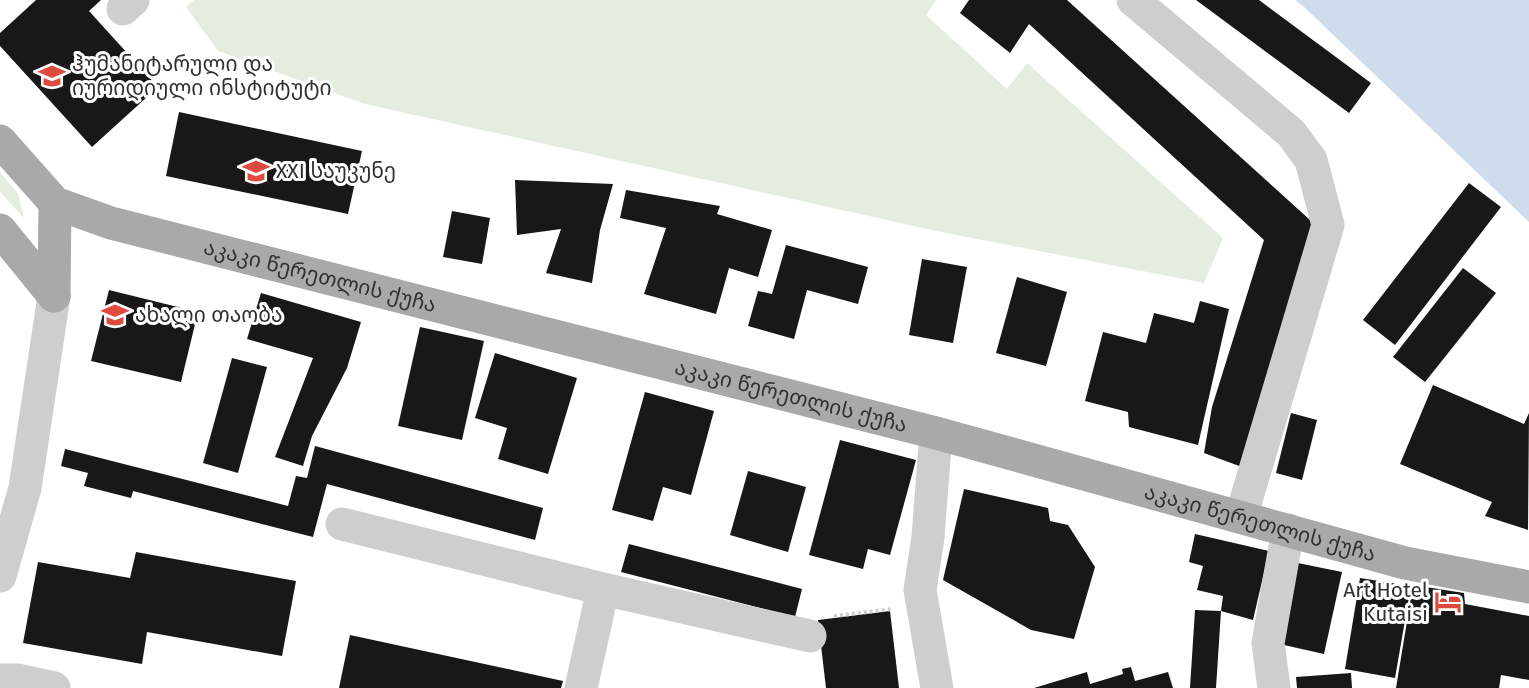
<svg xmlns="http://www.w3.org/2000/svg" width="1529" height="688" viewBox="0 0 1529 688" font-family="'Fira Sans','Noto Sans Georgian',sans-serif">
<rect width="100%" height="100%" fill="#fff"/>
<g fill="#e5ede0">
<polygon points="194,0 936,0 926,15 1007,89 1027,63 1223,238 1204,283 936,231 365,104 218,51 186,7"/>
<polygon points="0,172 18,194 24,218 0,192"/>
</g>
<polygon fill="#cedcec" points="1295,0 1529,0 1529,222 1303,6"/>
<g fill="#181818">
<polygon points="36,0 101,0 89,11 158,87 92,147 0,46 0,33"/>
<polygon points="969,0 1067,0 1320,229 1250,470 1204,453 1212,407 1264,240 1029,24 1010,53 960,13"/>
<polygon points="1196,0 1259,0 1371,83 1349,113"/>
<polygon points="179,112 362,151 348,214 166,176"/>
<polygon points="515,180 613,184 600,230 592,283 546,273 561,229 517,235"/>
<polygon points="1469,183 1501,207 1395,345 1363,320"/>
<polygon points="626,190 720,206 717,214 772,230 758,277 729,268 716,314 644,294 666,228 620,218"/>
<polygon points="452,211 490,218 482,264 443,257"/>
<polygon points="786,245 868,267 858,304 807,290 794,339 748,326 758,291 772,294"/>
<polygon points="922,259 967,267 953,343 909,335"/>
<polygon points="1463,268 1496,293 1425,382 1393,357"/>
<polygon points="1017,277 1067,292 1046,366 996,353"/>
<polygon points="109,290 198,312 181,382 91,361"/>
<polygon points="261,293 361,322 347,368 312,436 303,466 275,457 313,358 247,339"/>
<polygon points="1200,301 1229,309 1198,445 1129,427 1128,412 1085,401 1103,332 1146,343 1154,313 1194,323"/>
<polygon points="420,327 484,341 462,440 398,426"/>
<polygon points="495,353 577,378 548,474 498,459 507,428 475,418"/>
<polygon points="232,358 267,367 238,473 203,463"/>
<polygon points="1433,385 1524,424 1529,413 1528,530 1485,516 1492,502 1400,464"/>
<polygon points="645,392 714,411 691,495 663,487 653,521 612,510"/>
<polygon points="1291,413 1317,420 1302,480 1276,473"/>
<polygon points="840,440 916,460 890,555 868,549 863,569 809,555"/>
<polygon points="315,446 543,508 535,540 327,484 313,537 133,491 131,498 84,486 88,473 61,466 65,449 288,506 296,476 307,478"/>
<polygon points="748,471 806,487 788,552 730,535"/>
<polygon points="964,489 1048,508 1050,521 1068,525 1095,567 1074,639 1031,630 943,580"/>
<polygon points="1195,534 1269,551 1253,620 1221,611 1223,596 1197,590 1203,566 1189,562"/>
<polygon points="629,544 802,589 795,617 621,572"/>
<polygon points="136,552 296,581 282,656 147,632 142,664 23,643 38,562 130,578"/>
<polygon points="1293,562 1342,572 1324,654 1275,643"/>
<polygon points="1360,578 1411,586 1395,678 1345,669"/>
<polygon points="1413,585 1464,593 1465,604 1529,616 1529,680 1501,675 1499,688 1396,688"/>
<polygon points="1195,610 1221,611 1216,688 1190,688"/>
<polygon points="890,611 899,688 826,688 818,620"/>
<polygon points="350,635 563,681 561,688 339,688"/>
<polygon points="1131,667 1135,681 1168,672 1173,688 1034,688 1087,672 1090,684 1123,674 1122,669"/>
<polygon points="1351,673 1352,688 1297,688 1296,677"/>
</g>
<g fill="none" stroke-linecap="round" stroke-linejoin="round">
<polyline stroke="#cecece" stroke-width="4" stroke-dasharray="3 3" stroke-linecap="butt" points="834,616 892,609"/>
<g stroke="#cecece" stroke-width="33">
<polyline points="1133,0 1291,133 1311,160 1328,225 1241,517"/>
<polyline points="123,9 133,0"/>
<polyline points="936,433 928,537 920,590 937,688"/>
<polyline points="342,524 603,589 810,636"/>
<polyline points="0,576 25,488 54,296"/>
<polyline points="0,680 17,680 54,688"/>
<polyline points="581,688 603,589"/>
<polyline points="1274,688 1268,643 1288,530"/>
</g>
<g stroke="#a9a9a9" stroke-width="33">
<path id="s1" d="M0,141L55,203L111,223L936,433L1405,563L1529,587"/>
<polyline points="0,230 54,296"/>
<polyline points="54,296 55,203"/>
</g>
</g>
<defs>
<symbol id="university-bare" viewBox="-9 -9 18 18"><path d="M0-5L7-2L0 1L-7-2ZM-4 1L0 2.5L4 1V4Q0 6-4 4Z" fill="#de4b3e" stroke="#fff" stroke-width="2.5" paint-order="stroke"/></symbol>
<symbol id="school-bare" viewBox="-9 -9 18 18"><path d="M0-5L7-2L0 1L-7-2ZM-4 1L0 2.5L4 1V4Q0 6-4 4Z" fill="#de4b3e" stroke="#fff" stroke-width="2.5" paint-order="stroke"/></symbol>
<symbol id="hotel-bare" viewBox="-9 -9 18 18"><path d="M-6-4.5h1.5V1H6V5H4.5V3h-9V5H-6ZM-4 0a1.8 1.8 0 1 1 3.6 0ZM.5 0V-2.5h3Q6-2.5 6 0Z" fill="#de4b3e" stroke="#fff" stroke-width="2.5" paint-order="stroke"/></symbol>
</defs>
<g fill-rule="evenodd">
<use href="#university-bare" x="33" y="57" width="38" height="38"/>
<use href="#school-bare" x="237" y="152" width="38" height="38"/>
<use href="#university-bare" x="96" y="296" width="38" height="38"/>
<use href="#hotel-bare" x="1429" y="583" width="38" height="38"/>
</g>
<g text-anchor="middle" stroke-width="6" stroke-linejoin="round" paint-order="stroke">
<g font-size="21" fill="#313131" stroke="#fff" text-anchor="start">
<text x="72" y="71">ჰუმანიტარული და<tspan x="72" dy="24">იურიდიული ინსტიტუტი</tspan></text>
<text x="276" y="178">XXI საუკუნე</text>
<text x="135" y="322">ახალი თაობა</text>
<text x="1428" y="597" text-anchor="end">Art Hotel<tspan x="1428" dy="24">Kutaisi</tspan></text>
</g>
<g font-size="21" fill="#313131" stroke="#fff">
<text dy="7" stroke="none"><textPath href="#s1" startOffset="358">აკაკი წერეთლის ქუჩა</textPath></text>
<text dy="7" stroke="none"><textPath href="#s1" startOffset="844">აკაკი წერეთლის ქუჩა</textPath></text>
<text dy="7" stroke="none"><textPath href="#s1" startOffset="1330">აკაკი წერეთლის ქუჩა</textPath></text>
</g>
</g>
</svg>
